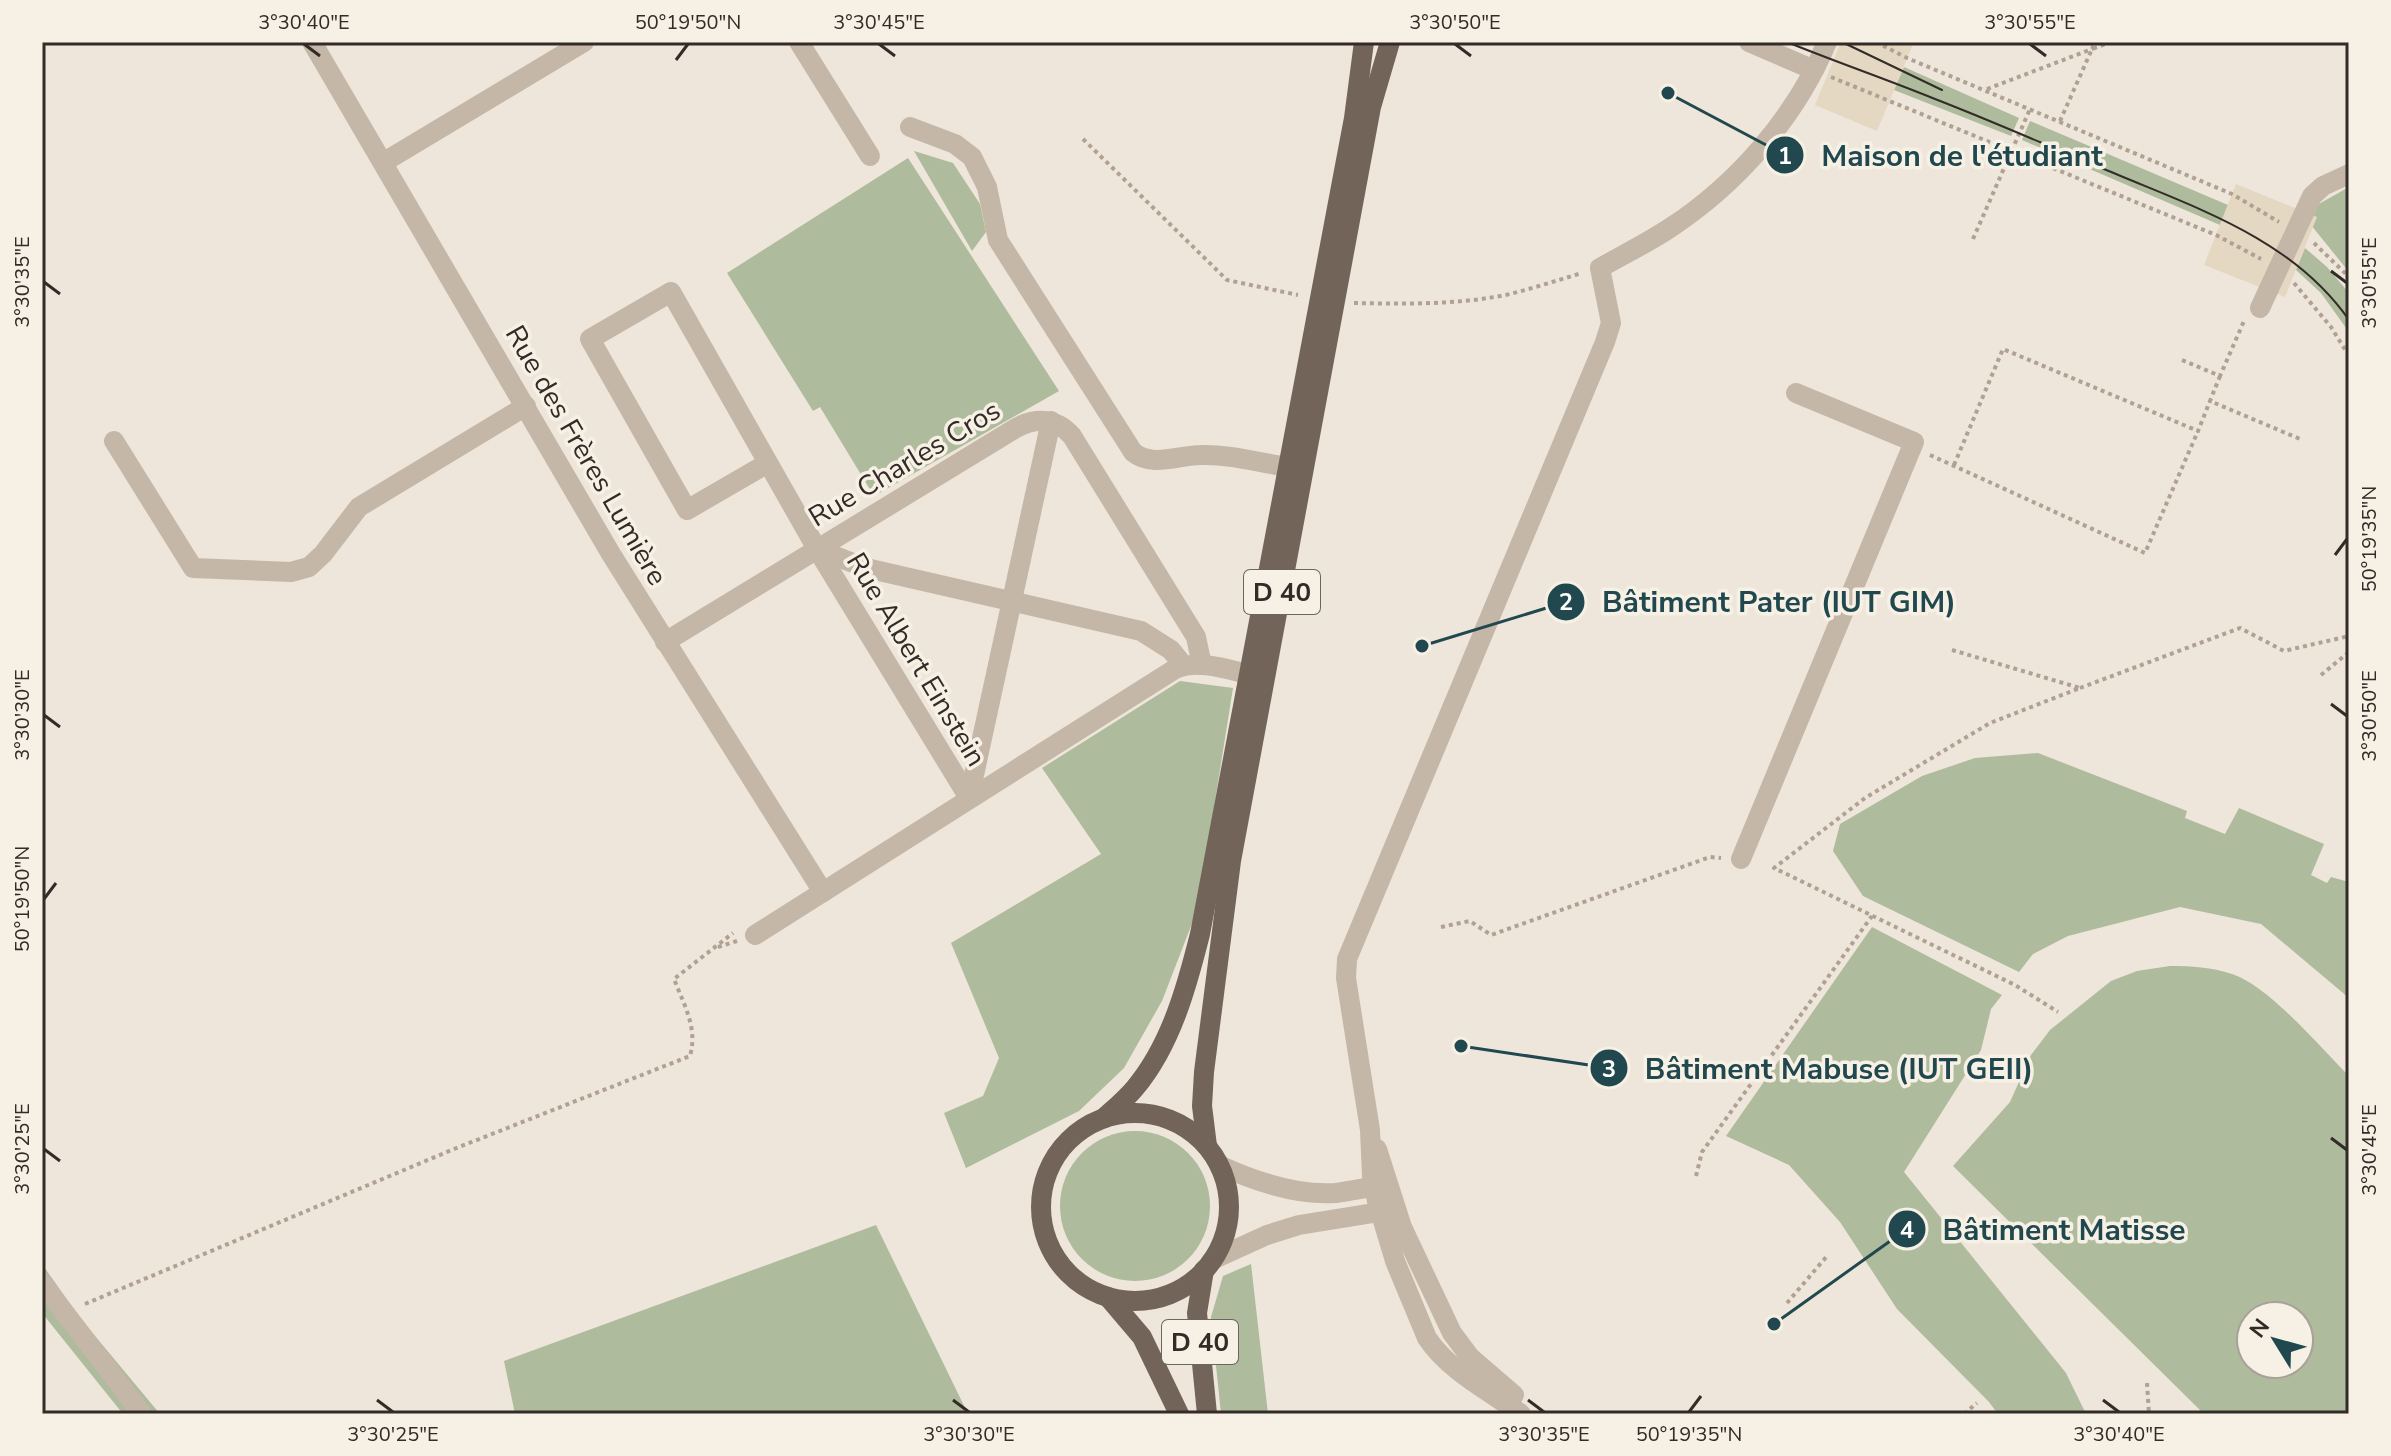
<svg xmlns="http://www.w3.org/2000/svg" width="2391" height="1456" viewBox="0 0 2391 1456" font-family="'Nunito Sans',sans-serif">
<rect width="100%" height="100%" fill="#eee6da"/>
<g fill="#aebb9c" fill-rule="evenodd">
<polygon points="1904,67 2019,118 2011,136 1894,90"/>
<polygon points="2030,121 2228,205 2220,225 2022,140"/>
<polygon points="914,151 953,163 980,204 986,232 972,251"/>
<polygon points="908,158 1059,391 874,496 820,407 813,411 727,273"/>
<polygon points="2349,187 2349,272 2311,225 2317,205"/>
<polygon points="2305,248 2327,267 2349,293 2349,332 2321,293 2296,270"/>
<polygon points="1180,681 1233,688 1198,908 1162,1001 1124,1068 1079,1111 966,1168 944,1113 983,1096 999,1058 951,943 1101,854 1042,768"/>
<polygon points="2038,753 2187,811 2185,818 2225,834 2239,808 2324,844 2311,875 2327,883 2331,877 2349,882 2349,998 2261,924 2180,907 2068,936 2033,954 2019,972 1863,896 1833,851 1840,824 1922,776 1975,758"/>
<polygon points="1872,927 2002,995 1991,1009 1981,1050 1904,1172 2066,1373 2086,1414 1998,1414 1989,1402 1897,1309 1840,1222 1789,1165 1726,1136"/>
<path d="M2170,966C2192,966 2211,967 2232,974C2269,986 2320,1047 2349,1076V1414H2204L1953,1166L2010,1102L2031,1055L2050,1030L2111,981L2137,971ZM2251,1316H2299V1364H2251Z"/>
<circle cx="1135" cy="1206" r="75"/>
<polygon points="876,1225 968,1414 515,1414 504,1361"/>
<polygon points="42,1264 80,1318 160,1414 123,1414 42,1313"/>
<polygon points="1251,1264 1268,1414 1221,1414 1211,1317 1223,1276"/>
</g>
<g fill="#e4d8c2">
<polygon points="1841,42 1914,42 1877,131 1815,105"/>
<polygon points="2236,184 2317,217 2285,297 2204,265"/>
</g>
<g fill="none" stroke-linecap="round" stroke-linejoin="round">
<g stroke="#b0a192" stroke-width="4" stroke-dasharray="4 4" stroke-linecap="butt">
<polyline points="1876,42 1907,58 2232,194 2279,222"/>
<polyline points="1831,77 2216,235 2261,259"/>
<polyline points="1987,89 2092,49 2095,42"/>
<polyline points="2060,121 2092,49 2111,42"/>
<polyline points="1083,139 1227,280 1298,295"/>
<polyline points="1973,239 2030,109"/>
<polyline points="2314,243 2349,277"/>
<polyline points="2294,283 2331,327 2349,356"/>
<path d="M1354,303C1405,304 1459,305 1510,294C1534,288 1558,280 1582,273"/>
<polyline points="2182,360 2220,376 2244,321"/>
<polyline points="2220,376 2210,401 2300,439"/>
<polyline points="1930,455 2145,553 2198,431"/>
<polyline points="1954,465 2003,349 2198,431 2210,401"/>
<polyline points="1952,650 2080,688 1990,723 1865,798 1774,868 2015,985 2058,1012"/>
<polyline points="2321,675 2349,652"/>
<polyline points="2080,688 2240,628 2284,651 2349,636"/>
<polyline points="1441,927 1470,921 1491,935 1710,857 1721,858"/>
<polyline points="718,947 737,941"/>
<polyline points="1696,1176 1702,1152 1872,916"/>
<polyline points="1787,1303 1827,1256"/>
<path d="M85,1304L454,1149L690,1056C698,1028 684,1005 674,979L733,933"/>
<polyline points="2147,1383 2149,1414"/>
<polyline points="1964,1414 1977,1403"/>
</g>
<g stroke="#c4b7a7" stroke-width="20">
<polyline points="312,42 611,554 823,892"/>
<polyline points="799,42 870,156"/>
<polyline points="1749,42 1814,70"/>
<path d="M910,127L955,144L972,157L987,187L998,240L1133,452C1152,468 1179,455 1201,455C1230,454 1260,463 1289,467"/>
<polyline points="384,162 584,42"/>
<polyline points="2260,308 2312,196 2323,186 2349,174"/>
<polyline points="114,441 193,568 291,572 309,567 323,554 359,507 526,406"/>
<polyline points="768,463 687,510 590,339 671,292 817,549 969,798"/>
<polyline points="817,549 866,568 1141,631 1171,650 1183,665"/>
<path d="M665,642L1016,428C1036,417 1057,418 1072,436L1196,637L1202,665"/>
<polyline points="969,798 1051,421"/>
<polyline points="1741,859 1914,442 1796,393"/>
<path d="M755,935L1175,669C1199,659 1226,669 1251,675"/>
<polyline points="1377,1149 1402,1227 1452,1333 1470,1357 1514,1395"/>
<path d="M1219,1165C1254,1181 1296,1196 1336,1193C1352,1191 1369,1187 1386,1185"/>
<polyline points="1212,1260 1267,1235 1299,1225 1392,1210"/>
<polyline points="42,1283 142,1414"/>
<path d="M1521,1414C1489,1391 1449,1371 1427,1338L1395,1261L1377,1201L1372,1176L1370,1130L1346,978L1347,959L1605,342L1611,323L1600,268C1623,255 1647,243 1670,228C1737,184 1796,117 1827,42"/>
</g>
<g stroke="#726459" stroke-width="20">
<circle cx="1135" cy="1207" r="94"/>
<path d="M1104,1118C1115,1108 1126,1099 1135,1088C1171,1045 1187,986 1200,934L1354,118L1364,42"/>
<polyline points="1207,1146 1202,1106 1204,1072 1231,861 1371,107 1390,42"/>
<polyline points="1204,1270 1197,1313 1207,1414"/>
<polyline points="1108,1297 1142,1337 1179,1414"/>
</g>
<g stroke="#322b27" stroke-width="2">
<path d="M1787,42C1836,62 1886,79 1935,99C1992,121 2048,146 2104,169C2193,207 2291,237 2349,320"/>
<polyline points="1842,42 1942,90"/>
</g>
</g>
<path fill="none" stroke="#322b27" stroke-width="3" d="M304,44L320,56M879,44L895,56M1455,44L1471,56M2030,44L2046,56M676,60L688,44M2331,271L2347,283M44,282L60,294M2335,555L2347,539M2331,704L2347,716M44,715L60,727M44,899L56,883M2331,1138L2347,1150M44,1149L60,1161M377,1400L393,1412M953,1400L969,1412M1528,1400L1544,1412M2103,1400L2119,1412M1689,1412L1701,1396"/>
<g text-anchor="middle" stroke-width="7" stroke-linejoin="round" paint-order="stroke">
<g fill="#f6f0e5" stroke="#6d6660" stroke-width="2">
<rect x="1244" y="570" width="76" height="44" rx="6"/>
<rect x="1162" y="1320" width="76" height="44" rx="6"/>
</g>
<g font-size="26" font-weight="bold" fill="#322b27">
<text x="1282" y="601">D 40</text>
<text x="1200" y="1351">D 40</text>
</g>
<g font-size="28" fill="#322b27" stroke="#f6f0e5">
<text transform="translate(587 455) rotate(60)" y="10">Rue des Frères Lumière</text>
<text transform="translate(904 463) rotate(-31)" y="10">Rue Charles Cros</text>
<text transform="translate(917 659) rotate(59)" y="10">Rue Albert Einstein</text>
</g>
</g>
<path fill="none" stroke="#21484e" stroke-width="3" d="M1668 93L1785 155M1422 646L1566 602M1461 1046L1609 1068M1774 1324L1907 1229"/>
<g fill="#21484e" stroke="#f6f0e5" stroke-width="3">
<circle cx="1668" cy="93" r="8"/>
<circle cx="1422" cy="646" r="8"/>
<circle cx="1461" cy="1046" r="8"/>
<circle cx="1774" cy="1324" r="8"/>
<circle cx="1785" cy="155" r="20"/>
<circle cx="1566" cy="602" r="20"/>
<circle cx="1609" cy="1068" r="20"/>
<circle cx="1907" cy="1229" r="20"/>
</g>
<g font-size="24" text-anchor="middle" font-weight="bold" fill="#fff">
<text x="1785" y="164">1</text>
<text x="1566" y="610">2</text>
<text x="1609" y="1077">3</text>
<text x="1907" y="1238">4</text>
</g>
<g font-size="30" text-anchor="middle" font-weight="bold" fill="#21484e" stroke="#f6f0e5" stroke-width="7" stroke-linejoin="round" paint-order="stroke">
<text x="1962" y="166">Maison de l'étudiant</text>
<text x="1779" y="612">Bâtiment Pater (IUT GIM)</text>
<text x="1839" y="1079">Bâtiment Mabuse (IUT GEII)</text>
<text x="2064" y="1240">Bâtiment Matisse</text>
</g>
<rect width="2391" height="1456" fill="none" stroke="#f6f0e5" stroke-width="88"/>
<g transform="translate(2275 1340) rotate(307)"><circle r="38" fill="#f6f0e5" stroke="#a8a199" stroke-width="2"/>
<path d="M0-6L14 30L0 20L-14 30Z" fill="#21484e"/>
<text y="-12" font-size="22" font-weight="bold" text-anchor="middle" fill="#322b27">N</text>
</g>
<rect x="44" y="44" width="2303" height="1368" fill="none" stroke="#322b27" stroke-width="3"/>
<g font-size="20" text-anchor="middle" fill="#322b27">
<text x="304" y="29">3°30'40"E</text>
<text x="688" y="29">50°19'50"N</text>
<text x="879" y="29">3°30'45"E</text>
<text x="1455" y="29">3°30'50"E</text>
<text x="2030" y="29">3°30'55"E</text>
<text transform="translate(22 282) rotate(-90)" y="7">3°30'35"E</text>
<text transform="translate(2369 283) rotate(-90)" y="7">3°30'55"E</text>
<text transform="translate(2369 539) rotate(-90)" y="7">50°19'35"N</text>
<text transform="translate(22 715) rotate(-90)" y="7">3°30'30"E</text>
<text transform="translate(2369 716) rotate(-90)" y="7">3°30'50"E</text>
<text transform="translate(22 899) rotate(-90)" y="7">50°19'50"N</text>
<text transform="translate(22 1149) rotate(-90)" y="7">3°30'25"E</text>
<text transform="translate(2369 1150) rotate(-90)" y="7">3°30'45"E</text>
<text x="393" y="1441">3°30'25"E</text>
<text x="969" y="1441">3°30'30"E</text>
<text x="1544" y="1441">3°30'35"E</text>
<text x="1689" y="1441">50°19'35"N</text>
<text x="2119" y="1441">3°30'40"E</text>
</g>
</svg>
